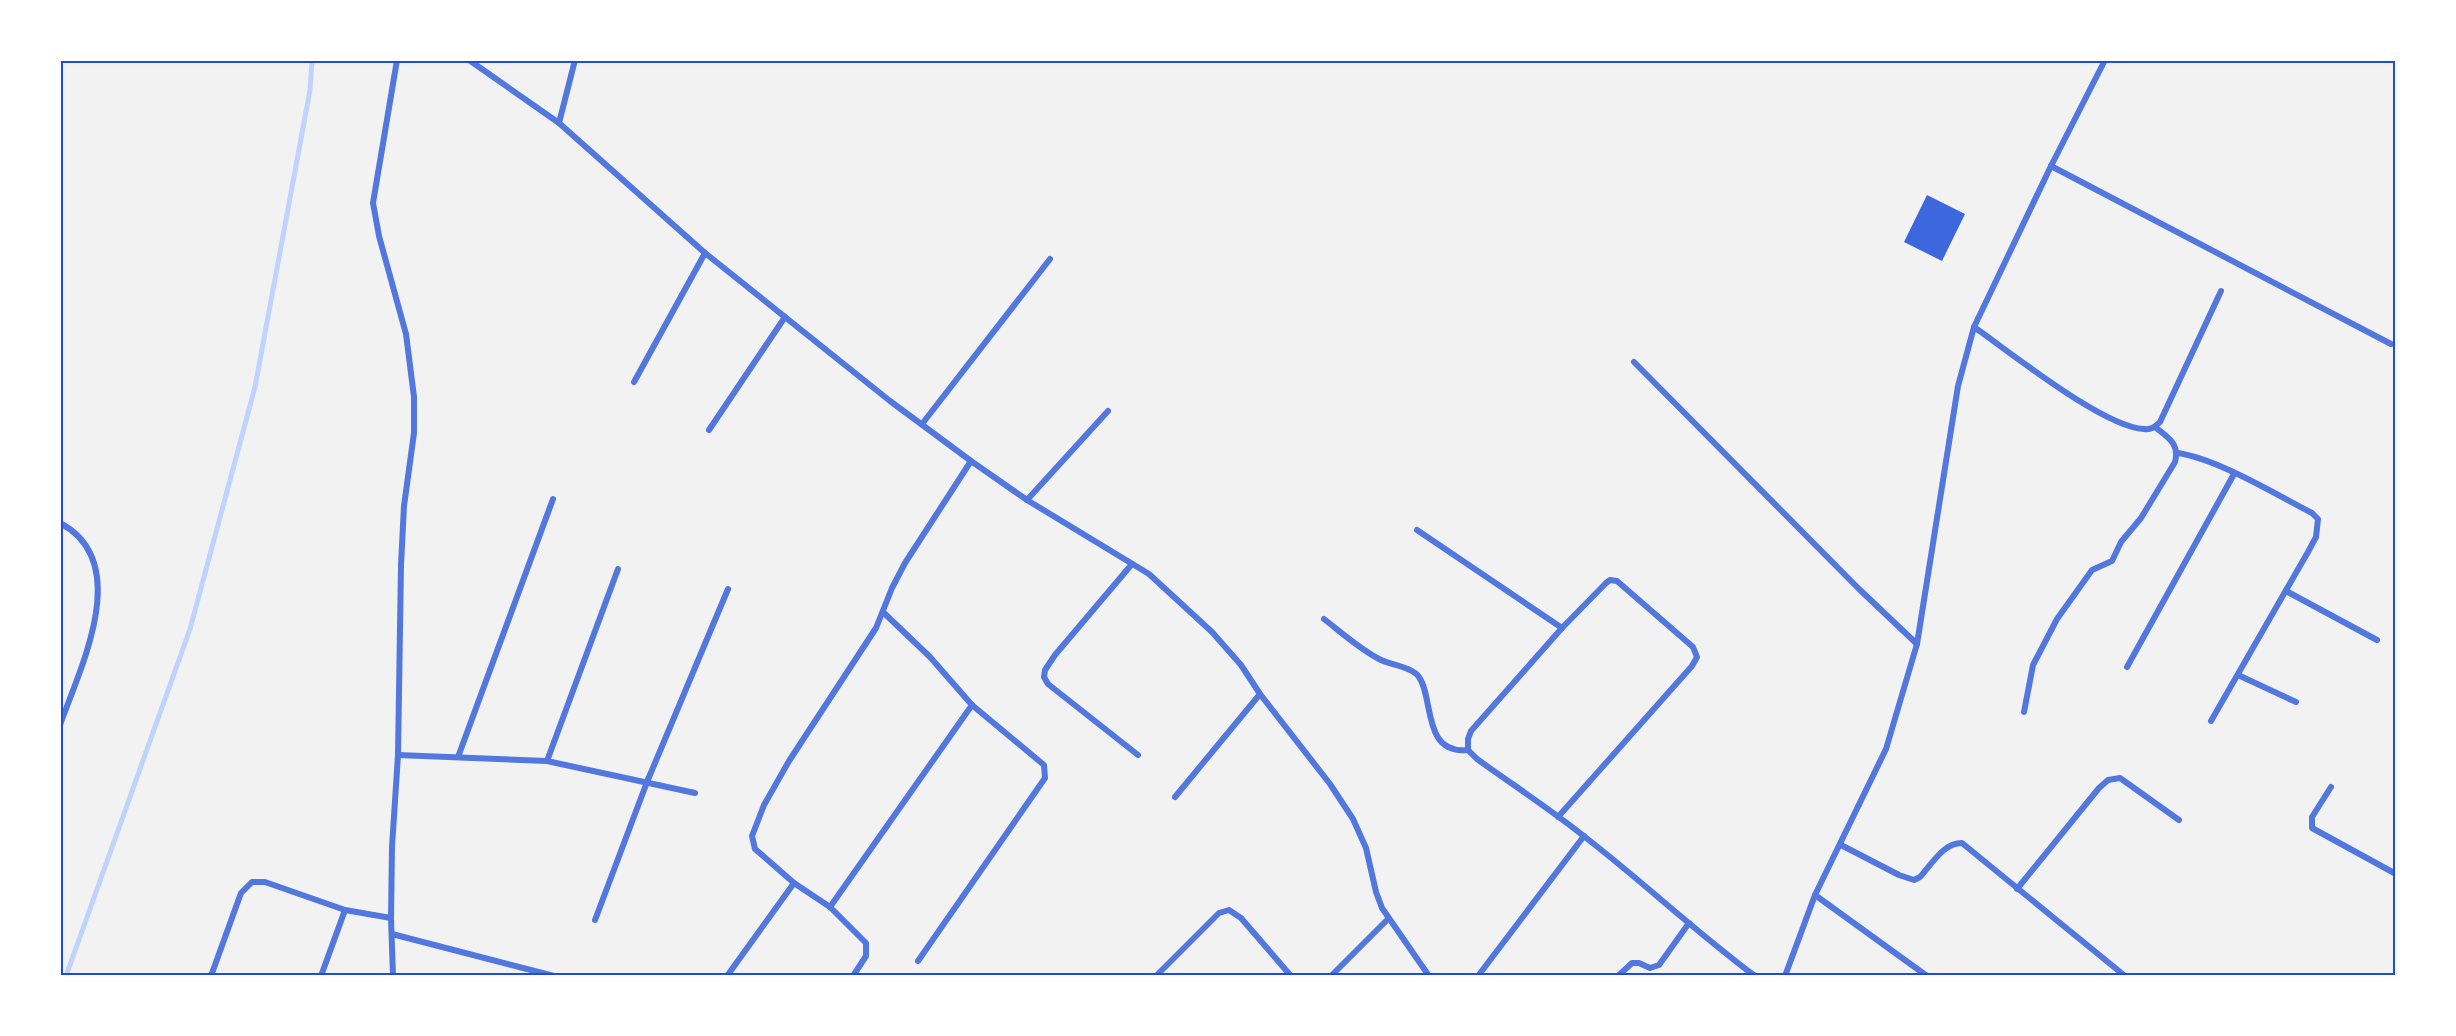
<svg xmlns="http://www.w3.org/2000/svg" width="2456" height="1036" viewBox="0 0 2456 1036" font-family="'Fira Sans Condensed',sans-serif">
<rect width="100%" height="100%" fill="#f2f2f2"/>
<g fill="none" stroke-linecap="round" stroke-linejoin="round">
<polyline stroke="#bfd3fe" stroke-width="5" points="66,976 190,629 255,387 310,90 312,60"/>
</g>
<polygon fill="#3d67dc" points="1927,195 1965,214 1942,261 1904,242"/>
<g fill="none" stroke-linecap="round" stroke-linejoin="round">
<g stroke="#5277de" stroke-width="6">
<polyline points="469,60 559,123 705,253 890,401 971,461 1027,500 1149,574 1212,632 1241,665 1260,694 1330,784 1353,819 1366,848 1376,892 1382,908 1429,976"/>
<polyline points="559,123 575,60"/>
<polyline points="2051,166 2391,344"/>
<path d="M1974,327C2010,352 2103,427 2144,429C2151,430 2155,427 2160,422L2221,291"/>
<polyline points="1634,362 1859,589 1917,644"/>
<polyline points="634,382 705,253"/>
<polyline points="922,424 1050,259"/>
<polyline points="709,430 785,317"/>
<path d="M2177,453C2216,458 2275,494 2312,513L2318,519L2316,537L2308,552L2211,721"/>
<polyline points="1027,500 1108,411"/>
<path d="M60,523C134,562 80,668 60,725"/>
<polyline points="1417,530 1562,628"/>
<polyline points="1132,564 1055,655 1045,670 1044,677 1048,684 1138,755"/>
<polyline points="2286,591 2377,640"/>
<polyline points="883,612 930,657 972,705 1044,765 1045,778 918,961"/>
<path d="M1324,619C1342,633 1361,650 1381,660C1391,665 1412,667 1419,677C1434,698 1422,755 1468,750"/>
<polyline points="2127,667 2234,474"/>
<polyline points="2238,675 2296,702"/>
<path d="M2024,712L2033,665L2057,619L2092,570L2112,561L2121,542L2141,518L2175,462C2180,444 2168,437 2155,427"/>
<polyline points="398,755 547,761 695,793"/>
<polyline points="458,757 553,499"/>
<polyline points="547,761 618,569"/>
<polyline points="2331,787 2312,817 2312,828 2396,874"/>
<polyline points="1175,797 1260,694"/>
<path d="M1558,817L1692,666L1697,657L1693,647L1617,581L1610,580L1606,583L1562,628L1471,731L1468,739V750L1477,759C1513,785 1550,809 1585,837C1643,882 1696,932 1755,976"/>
<path d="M1841,845L1899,875L1914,880L1920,877C1932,864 1943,843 1962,843L2125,976"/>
<polyline points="2017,889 2099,788 2108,780 2120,778 2179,820"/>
<polyline points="1815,895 1927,976"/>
<polyline points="830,907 972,705"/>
<polyline points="595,920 647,782 728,589"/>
<polyline points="392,934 554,976"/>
<polyline points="211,976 241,893 252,882 265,882 345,910 391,918"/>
<polyline points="321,976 345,910"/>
<polyline points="393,976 391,918 392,847 398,755 401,565 404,506 414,433 414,397 406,334 379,236 373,203 397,60"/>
<polyline points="727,976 794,883"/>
<polyline points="853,976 866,956 866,943 830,907 794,883 762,855 755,849 752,836 764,805 789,761 876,628 892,588 905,563 971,461"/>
<polyline points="1156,976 1219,913 1229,910 1241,918 1291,976"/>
<polyline points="1331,976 1388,919"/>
<polyline points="1478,976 1584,836"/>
<polyline points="1618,976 1632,963 1639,963 1650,968 1659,965 1689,923"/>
<polyline points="1785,976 1815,895 1886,749 1917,644 1958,386 1974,327 2051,166 2105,60"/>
</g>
</g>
<rect width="2456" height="1036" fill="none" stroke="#ffffff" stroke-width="123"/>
<rect x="62" y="62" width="2332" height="912" fill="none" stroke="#1d4ed8" stroke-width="2"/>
</svg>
